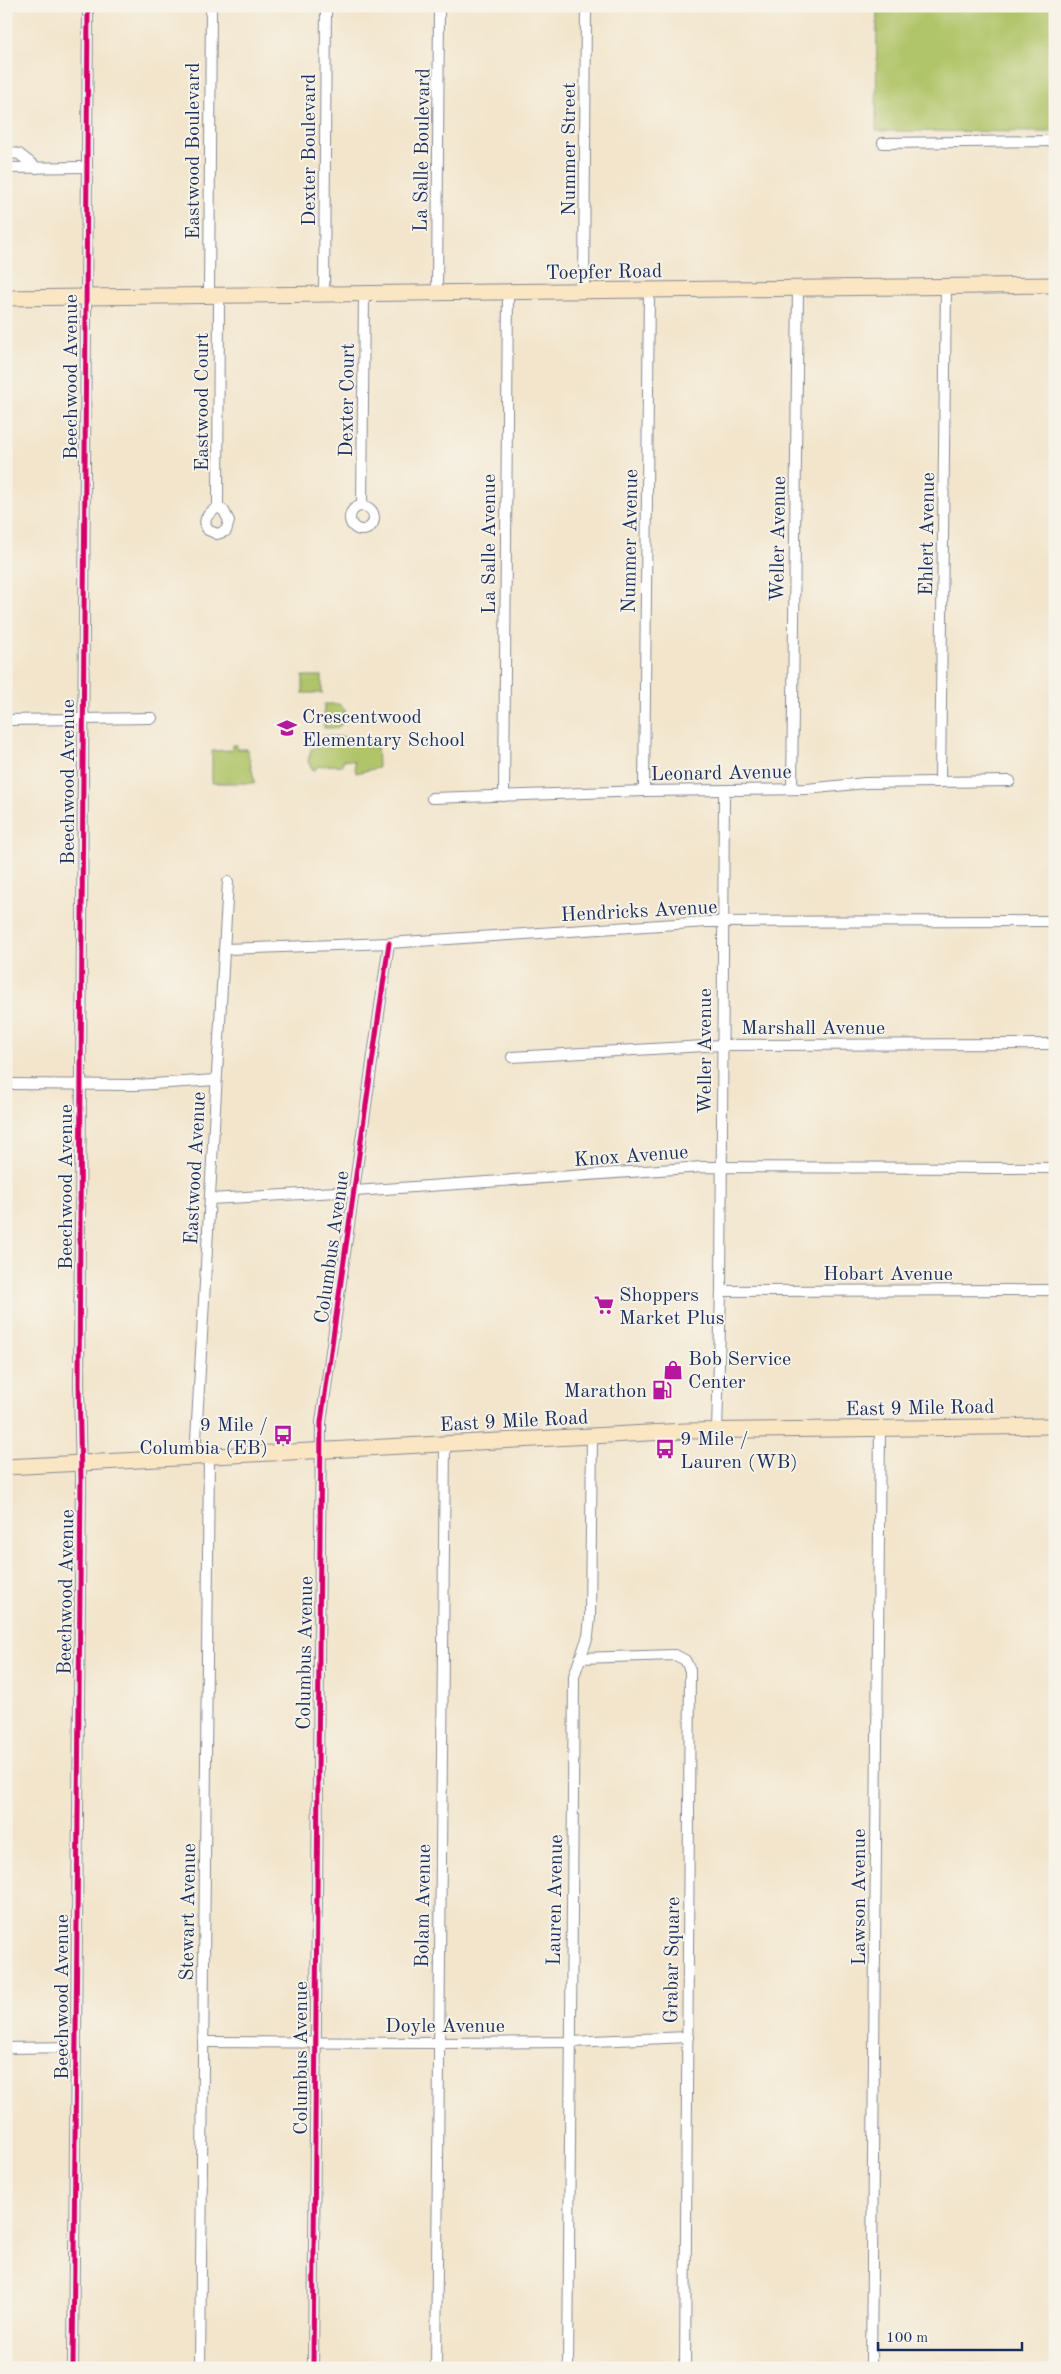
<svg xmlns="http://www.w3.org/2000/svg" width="1061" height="2374" viewBox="0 0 1061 2374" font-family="'Old Standard TT',serif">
<rect width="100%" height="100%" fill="#f7f3e8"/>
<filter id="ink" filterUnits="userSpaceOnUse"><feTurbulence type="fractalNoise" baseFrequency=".02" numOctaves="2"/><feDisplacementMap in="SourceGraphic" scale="10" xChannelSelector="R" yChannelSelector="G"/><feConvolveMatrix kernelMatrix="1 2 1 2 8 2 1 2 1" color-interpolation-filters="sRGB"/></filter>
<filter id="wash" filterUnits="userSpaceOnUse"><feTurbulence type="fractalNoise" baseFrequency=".0096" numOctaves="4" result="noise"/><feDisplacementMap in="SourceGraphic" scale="20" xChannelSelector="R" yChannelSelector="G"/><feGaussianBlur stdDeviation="1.12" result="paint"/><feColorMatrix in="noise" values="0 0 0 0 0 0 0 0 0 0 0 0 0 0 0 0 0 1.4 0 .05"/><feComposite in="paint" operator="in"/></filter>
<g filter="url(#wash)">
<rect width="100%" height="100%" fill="#f2e5cc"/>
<g fill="#b0c469" stroke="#667a64">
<polygon points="877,6 1055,6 1055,132 876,131"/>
<rect x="303" y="676" width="19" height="17"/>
<polygon points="324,704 339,704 345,710 345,721 337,728 324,728"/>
<polygon points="324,736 377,739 378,768 356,773 354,761 343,760 342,765 318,766 315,770 313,770 308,762 311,749 317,747 320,738"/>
<polygon points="232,745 237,745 237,749 247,749 255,783 212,783 212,751 232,750"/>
</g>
</g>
<g filter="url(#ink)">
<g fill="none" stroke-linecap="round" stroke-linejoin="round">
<defs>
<g id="street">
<polyline points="883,143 1055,141"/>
<polyline points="6,152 19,154 37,168"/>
<polyline points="6,168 87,167"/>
<polyline points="584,292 586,6"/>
<polyline points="437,294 439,6"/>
<polyline points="324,295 326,6"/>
<polyline points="209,296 211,6"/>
<circle cx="362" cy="518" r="12"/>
<polyline points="362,506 364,294"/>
<polyline points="218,507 219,297"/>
<path d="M218,507L224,511L229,521L226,531L217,534L208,530C201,519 209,513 218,507Z"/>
<polyline points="6,720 152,718"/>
<polyline points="940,782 946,287"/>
<polyline points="792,789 798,289"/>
<polyline points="644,791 649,291"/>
<polyline points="504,796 508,292"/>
<polyline points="432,798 644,791 807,789 865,783 1010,781"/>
<polyline points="225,949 389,943 706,922 1055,921"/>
<polyline points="512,1057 722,1045 1055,1044"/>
<polyline points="6,1084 136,1085 216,1080"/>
<polyline points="210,1199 355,1191 703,1167 1055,1168"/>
<polyline points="721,1291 1055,1290"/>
<polyline points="717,1430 721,1291 724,791"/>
<polyline points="195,1457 228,882"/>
<polyline points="580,1658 675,1655 685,1660 690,1670 685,2368"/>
<polyline points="203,2042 438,2043 570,2042 688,2037"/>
<polyline points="6,2048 76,2047"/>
<polyline points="73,2368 81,1479 79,1383 88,6"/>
<polyline points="200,2368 209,1456"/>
<polyline points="313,2368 321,1422 389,943"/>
<polyline points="436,2368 445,1444"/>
<polyline points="568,2368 574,1676 588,1636 590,1618 592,1435"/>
<polyline points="871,2368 880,1427"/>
</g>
<g id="secondary">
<polyline points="6,298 1055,285"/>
<polyline points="6,1467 685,1431 1055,1426"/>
</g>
</defs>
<use href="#street" stroke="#868a95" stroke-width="12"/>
<use href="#secondary" stroke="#868a95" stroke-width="17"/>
<use href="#street" stroke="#fff" stroke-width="10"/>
<use href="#secondary" stroke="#fbe6c3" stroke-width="15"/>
<defs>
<g id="cycleway">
<polyline points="73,2368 81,1479 79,1383 88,6"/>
<polyline points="313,2368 321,1422 389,943"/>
</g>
</defs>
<use href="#cycleway" stroke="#f7f3e8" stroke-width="8"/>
<use href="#cycleway" stroke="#d6006c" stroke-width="5"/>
</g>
</g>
<defs>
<symbol id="school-bare" viewBox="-9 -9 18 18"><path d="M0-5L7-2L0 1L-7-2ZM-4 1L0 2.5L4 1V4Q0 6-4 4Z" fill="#b5179e" stroke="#f7f3e8" stroke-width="2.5" paint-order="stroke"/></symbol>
<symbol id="supermarket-bare" viewBox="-9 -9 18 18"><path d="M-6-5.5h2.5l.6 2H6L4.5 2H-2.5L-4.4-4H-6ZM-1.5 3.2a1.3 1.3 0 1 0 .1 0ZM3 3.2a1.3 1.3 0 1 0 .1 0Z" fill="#b5179e" stroke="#f7f3e8" stroke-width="2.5" paint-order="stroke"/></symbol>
<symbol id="shop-bare" viewBox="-9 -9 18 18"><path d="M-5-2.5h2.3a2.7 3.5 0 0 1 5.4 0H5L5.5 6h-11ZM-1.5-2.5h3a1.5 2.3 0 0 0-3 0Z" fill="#b5179e" stroke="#f7f3e8" stroke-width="2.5" paint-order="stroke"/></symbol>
<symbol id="fuel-bare" viewBox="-9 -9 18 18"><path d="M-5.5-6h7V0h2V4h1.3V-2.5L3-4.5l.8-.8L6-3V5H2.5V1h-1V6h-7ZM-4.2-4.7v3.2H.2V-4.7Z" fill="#b5179e" stroke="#f7f3e8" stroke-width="2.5" paint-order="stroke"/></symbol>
<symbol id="bus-bare" viewBox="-9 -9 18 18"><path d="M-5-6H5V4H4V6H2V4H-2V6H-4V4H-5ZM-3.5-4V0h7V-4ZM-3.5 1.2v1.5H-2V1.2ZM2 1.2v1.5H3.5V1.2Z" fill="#b5179e" stroke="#f7f3e8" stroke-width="2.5" paint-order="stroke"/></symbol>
</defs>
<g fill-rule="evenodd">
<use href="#school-bare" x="273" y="714" width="28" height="28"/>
<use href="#supermarket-bare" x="590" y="1291" width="28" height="28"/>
<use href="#shop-bare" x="659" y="1356" width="28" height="28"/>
<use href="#fuel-bare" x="648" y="1376" width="28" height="28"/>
<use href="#bus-bare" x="269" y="1421" width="28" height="28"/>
<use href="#bus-bare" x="651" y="1435" width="28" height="28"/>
</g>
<g text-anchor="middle" stroke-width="4" stroke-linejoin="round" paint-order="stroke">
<g font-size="20" fill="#1b2f5e" stroke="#f7f3e8">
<text transform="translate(568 149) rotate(-90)" y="7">Nummer Street</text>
<text transform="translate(308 150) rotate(-90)" y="7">Dexter Boulevard</text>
<text transform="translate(421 150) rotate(-89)" y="7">La Salle Boulevard</text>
<text transform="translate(192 151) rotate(-90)" y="7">Eastwood Boulevard</text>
<text transform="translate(604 271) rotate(-1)" y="7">Toepfer Road</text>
<text transform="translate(70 377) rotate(-90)" y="7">Beechwood Avenue</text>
<text transform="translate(346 400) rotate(-89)" y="7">Dexter Court</text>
<text transform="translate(201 402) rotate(-90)" y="7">Eastwood Court</text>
<text transform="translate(926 534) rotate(-89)" y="7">Ehlert Avenue</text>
<text transform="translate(777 539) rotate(-89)" y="7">Weller Avenue</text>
<text transform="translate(629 541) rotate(-89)" y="7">Nummer Avenue</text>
<text transform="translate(488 544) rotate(-90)" y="7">La Salle Avenue</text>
<text transform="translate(721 772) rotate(-1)" y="7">Leonard Avenue</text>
<text transform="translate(67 782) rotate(-90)" y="7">Beechwood Avenue</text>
<text transform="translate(639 910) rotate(-3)" y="7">Hendricks Avenue</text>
<text x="813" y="1034">Marshall Avenue</text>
<text transform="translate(704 1051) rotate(-90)" y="7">Weller Avenue</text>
<text transform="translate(631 1155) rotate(-4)" y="7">Knox Avenue</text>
<text transform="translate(194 1168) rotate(-87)" y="7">Eastwood Avenue</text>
<text transform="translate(65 1187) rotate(-90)" y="7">Beechwood Avenue</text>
<text transform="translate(331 1247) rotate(-82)" y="7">Columbus Avenue</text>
<text x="888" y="1280">Hobart Avenue</text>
<text transform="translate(920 1407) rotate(-1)" y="7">East 9 Mile Road</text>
<text transform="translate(514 1420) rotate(-3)" y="7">East 9 Mile Road</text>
<text transform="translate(65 1592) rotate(-89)" y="7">Beechwood Avenue</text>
<text transform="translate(304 1653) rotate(-89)" y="7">Columbus Avenue</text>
<text transform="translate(858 1897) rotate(-90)" y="7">Lawson Avenue</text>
<text transform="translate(554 1900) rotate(-89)" y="7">Lauren Avenue</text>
<text transform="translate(422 1906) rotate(-89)" y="7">Bolam Avenue</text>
<text transform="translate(187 1912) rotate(-89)" y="7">Stewart Avenue</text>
<text transform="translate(671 1960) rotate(-89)" y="7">Grabar Square</text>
<text transform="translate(61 1997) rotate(-90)" y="7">Beechwood Avenue</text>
<text x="445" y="2032">Doyle Avenue</text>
<text transform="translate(300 2058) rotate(-90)" y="7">Columbus Avenue</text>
</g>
<g font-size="20" fill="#1b2f5e" stroke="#f7f3e8" text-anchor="start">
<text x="302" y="723">Crescentwood<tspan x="302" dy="23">Elementary School</tspan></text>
<text x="619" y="1301">Shoppers<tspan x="619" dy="23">Market Plus</tspan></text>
<text x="688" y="1365">Bob Service<tspan x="688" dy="23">Center</tspan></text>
<text x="647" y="1397" text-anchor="end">Marathon</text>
<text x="268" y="1431" text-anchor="end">9 Mile /<tspan x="268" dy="23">Columbia (EB)</tspan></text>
<text x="680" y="1445">9 Mile /<tspan x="680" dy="23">Lauren (WB)</tspan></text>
</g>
</g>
<rect width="1061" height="2374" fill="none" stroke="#f7f3e8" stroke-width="25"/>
<path d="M878 2342v8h144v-8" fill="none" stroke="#1b2f5e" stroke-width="2.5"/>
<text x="886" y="2342" font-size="15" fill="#1b2f5e" stroke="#f7f3e8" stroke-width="4" paint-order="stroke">100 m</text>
</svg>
